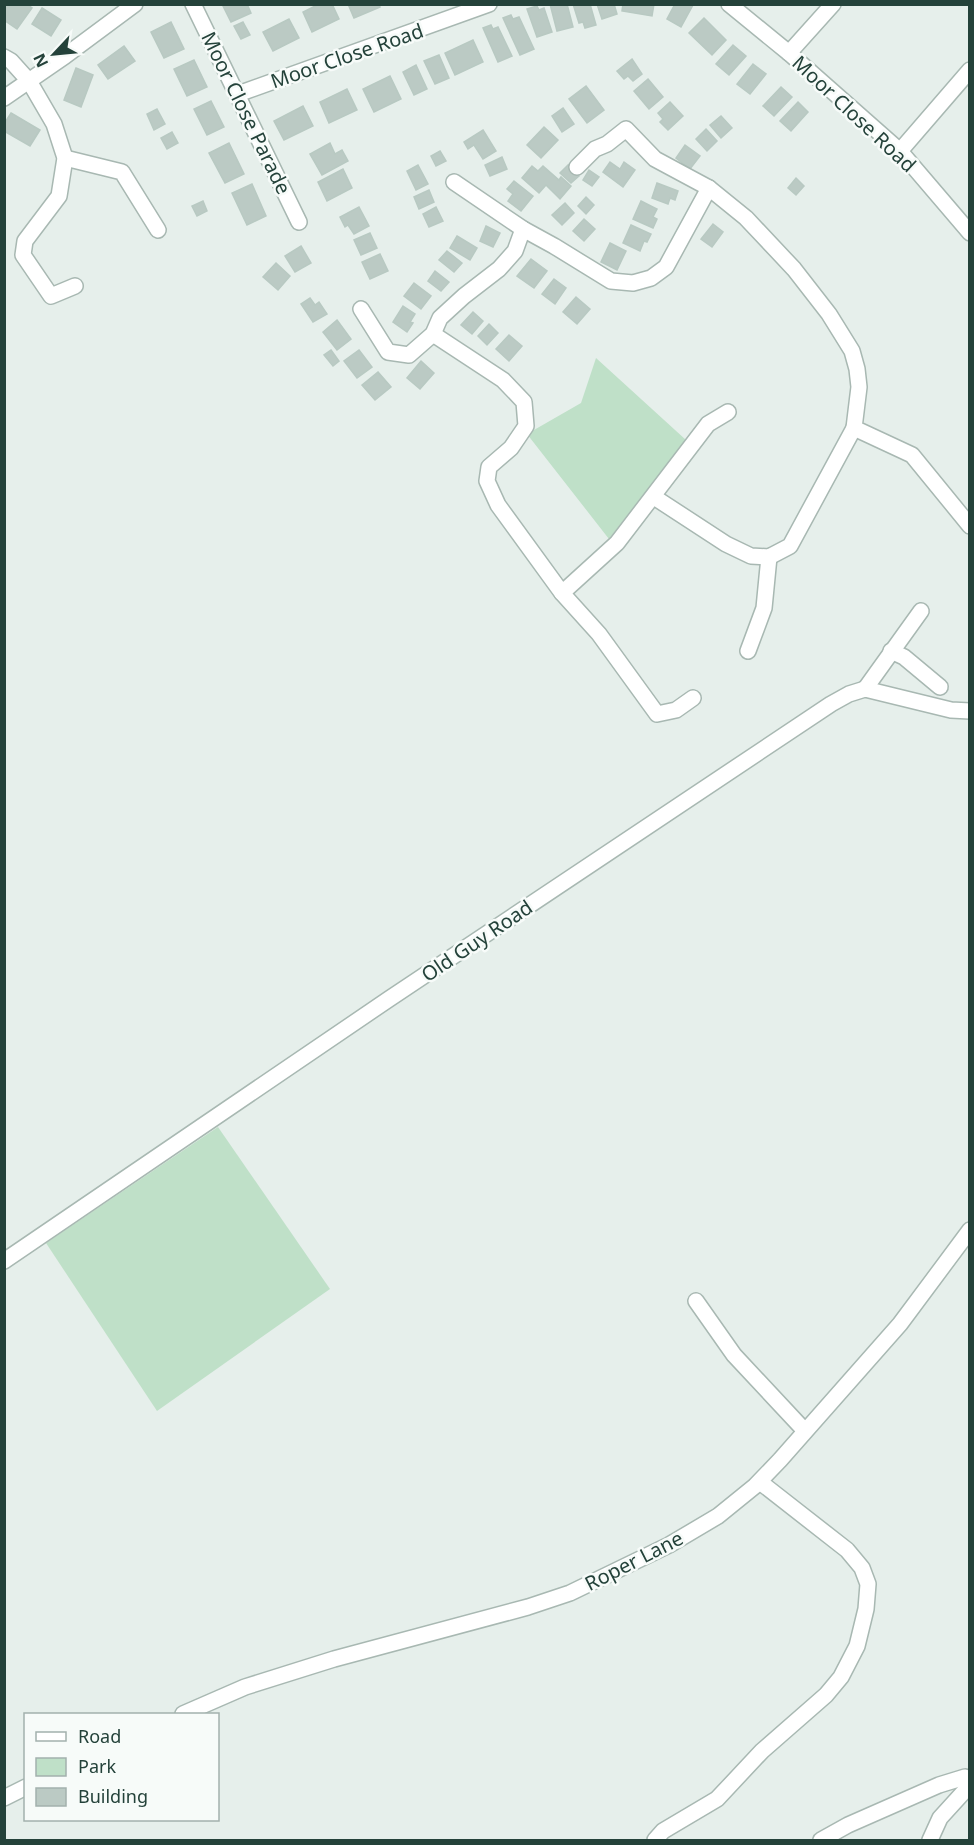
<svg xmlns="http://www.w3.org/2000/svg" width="974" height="1845" viewBox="0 0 974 1845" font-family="'Noto Sans',sans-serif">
<rect width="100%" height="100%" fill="#e6efeb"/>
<g fill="#bfe0c8">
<polygon points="596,358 686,440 609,539 527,434 581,403"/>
<polygon points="218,1127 330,1289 157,1411 46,1243"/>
</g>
<g fill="#bbcac4" stroke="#b8c9c2" stroke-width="1.5">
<polygon points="4,4 27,4 32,8 17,29 4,20"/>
<polygon points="222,4 247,4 251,13 231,22"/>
<polygon points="319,4 332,4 339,19 312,32 303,12"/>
<polygon points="348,4 379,4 380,7 354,18"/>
<polygon points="550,4 567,4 573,27 557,31"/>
<polygon points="573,4 590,4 596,25 585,28 583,22 579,23"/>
<polygon points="597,4 614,4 617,14 602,19"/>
<polygon points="623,4 654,4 652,16 622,11"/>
<polygon points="675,4 693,5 681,27 667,19"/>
<polygon points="537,6 539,10 544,8 552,32 537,37 527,9"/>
<polygon points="42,8 61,20 51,36 32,24"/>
<polygon points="511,15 513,19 519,17 534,49 520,55 503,18"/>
<polygon points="704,18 726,40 712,55 689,33"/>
<polygon points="289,19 299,38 273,51 263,32"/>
<polygon points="171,22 184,49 164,58 151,32"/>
<polygon points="243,22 250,35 241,39 234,26"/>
<polygon points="491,25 493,29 498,27 512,56 498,62 483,28"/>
<polygon points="473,40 483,62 455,75 445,53"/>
<polygon points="733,45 746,56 729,75 716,64"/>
<polygon points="124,46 135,61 108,79 98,65"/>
<polygon points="439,55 449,78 435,84 424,61"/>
<polygon points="632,59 642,74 633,81 628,76 624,79 617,71"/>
<polygon points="194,60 207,87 187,96 174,69"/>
<polygon points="753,64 766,74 750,94 737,84"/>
<polygon points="416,65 427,89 414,95 403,72"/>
<polygon points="76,68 93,75 81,107 64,100"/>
<polygon points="390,76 401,99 374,112 363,89"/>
<polygon points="648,79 663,97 649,109 634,91"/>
<polygon points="586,86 604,110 587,123 569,99"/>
<polygon points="781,87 792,97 774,116 763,106"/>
<polygon points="347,89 357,110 329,123 320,102"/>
<polygon points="211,101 224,127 207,135 194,109"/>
<polygon points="670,102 683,116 668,130 660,122 663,119 658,113"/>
<polygon points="798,102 808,112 791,131 780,121"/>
<polygon points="303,106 313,126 284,140 274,121"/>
<polygon points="563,108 574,124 562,132 552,116"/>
<polygon points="157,109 165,124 154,130 147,114"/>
<polygon points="11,113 40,130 30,146 4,131 4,124"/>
<polygon points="721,116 732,128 721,138 710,125"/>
<polygon points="544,127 558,140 541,158 527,145"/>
<polygon points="706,129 717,141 707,151 696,139"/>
<polygon points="483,130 496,151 483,159 474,145 468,149 464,142"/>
<polygon points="172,132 178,143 167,149 161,138"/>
<polygon points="229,143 244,174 225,183 209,153"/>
<polygon points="330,143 335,154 342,150 348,161 322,175 310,154"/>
<polygon points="685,145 700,156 690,169 676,158"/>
<polygon points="440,151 446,161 436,166 431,156"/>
<polygon points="502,157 507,169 490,176 485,165"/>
<polygon points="610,162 620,169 624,162 635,170 623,187 603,172"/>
<polygon points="418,165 428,184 416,190 407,171"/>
<polygon points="568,165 579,176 571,183 560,173"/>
<polygon points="532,166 538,171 543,166 559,180 561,177 571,186 560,199 546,185 539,193 522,178"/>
<polygon points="343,169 352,188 327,201 318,182"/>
<polygon points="589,170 599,177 592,186 583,180"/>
<polygon points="796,178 804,186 796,195 788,188"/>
<polygon points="514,181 533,196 521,211 508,201 513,194 507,189"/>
<polygon points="657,183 678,191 675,200 670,198 668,204 652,198"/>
<polygon points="252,184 266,216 247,225 232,193"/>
<polygon points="429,190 434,202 419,209 414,197"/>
<polygon points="586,197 594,205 586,214 578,206"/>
<polygon points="203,201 207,211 197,216 192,206"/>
<polygon points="641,201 657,209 653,217 657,219 653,228 633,219"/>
<polygon points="565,203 574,213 562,225 552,215"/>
<polygon points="359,207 369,226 354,234 348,225 345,227 340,217"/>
<polygon points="436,207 443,221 429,227 423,214"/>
<polygon points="584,219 595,229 584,241 573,231"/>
<polygon points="713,224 723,232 712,247 701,239"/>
<polygon points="631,225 651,234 647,242 644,241 640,251 623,243"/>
<polygon points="486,226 500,233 493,247 480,241"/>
<polygon points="370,233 377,248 361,255 354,240"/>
<polygon points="457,236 477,248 470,260 450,248"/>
<polygon points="610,243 626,251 617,270 601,262"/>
<polygon points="301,246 311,263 295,272 285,256"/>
<polygon points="447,251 462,263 454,272 439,260"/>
<polygon points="380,254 388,271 370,279 362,262"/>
<polygon points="531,259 547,271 534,288 517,276"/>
<polygon points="276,263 290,276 278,290 263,277"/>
<polygon points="435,271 449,282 441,291 428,281"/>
<polygon points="554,279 566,288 555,304 542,294"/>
<polygon points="414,283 431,296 421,309 404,296"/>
<polygon points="576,297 590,309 577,324 563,312"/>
<polygon points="310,298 315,305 319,302 327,314 313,322 301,304"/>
<polygon points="403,306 415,314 410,322 413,323 407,332 393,322"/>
<polygon points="473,312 483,321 472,334 461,325"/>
<polygon points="337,320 351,339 337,350 323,332"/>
<polygon points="489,324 498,333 487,345 478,336"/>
<polygon points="509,335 522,346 509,361 496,349"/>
<polygon points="331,350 339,361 333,366 324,355"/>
<polygon points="359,350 372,367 357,378 344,361"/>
<polygon points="421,361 434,373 420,389 407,378"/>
<polygon points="378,372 391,387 375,400 362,385"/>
</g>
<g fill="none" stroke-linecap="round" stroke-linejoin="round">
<defs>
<g id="minor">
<polyline points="193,4 299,222"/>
<polyline points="729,4 789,53 900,151 970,233"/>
<polyline points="789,53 833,4"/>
<polyline points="4,57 11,61 29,81 54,124 65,158 59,196 25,241 23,255 51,296 75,286"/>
<polyline points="238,94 489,4"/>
<polyline points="4,98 65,56 135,4"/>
<polyline points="900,151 970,70"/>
<polyline points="65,158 122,172 158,230"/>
<polyline points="577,167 595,149 607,144 626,129 655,159 709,188 746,218 794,269 829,314 852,351 857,369 859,387 854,428 912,455 970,526"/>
<polyline points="454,182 523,229 554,246 611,281 633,283 651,278 666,267 709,188"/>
<polyline points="361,309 388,352 409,355 433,334 440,318 464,296 499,269 515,251 523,229"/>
<polyline points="433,334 503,380 524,402 526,426 511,448 489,467 487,481 498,505 562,593 599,634 657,714 676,710 693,698"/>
<polyline points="654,497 726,544 751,556 769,557 790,546 854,428"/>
<polyline points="562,593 617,543 708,424 728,412"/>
<polyline points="748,651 764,608 769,557"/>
<polyline points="891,651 904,657 940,687"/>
<polyline points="865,689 921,611"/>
<polyline points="4,1261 389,999 831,704 849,694 865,689 951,710 970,711"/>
<polyline points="696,1301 734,1355 805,1431"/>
<polyline points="183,1714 245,1687 334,1659 528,1607 570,1593 669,1545 718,1516 755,1486 780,1460 900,1324 970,1230"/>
<polyline points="4,1798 26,1787"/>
<polyline points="655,1840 663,1831 717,1799 762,1751 826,1695 841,1677 857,1646 866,1609 868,1584 862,1568 847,1550 760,1482"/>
<polyline points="821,1840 848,1825 939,1785 965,1777 970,1783"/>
<polyline points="930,1840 940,1818 970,1785"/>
</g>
</defs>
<use href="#minor" stroke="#a8b8b2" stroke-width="18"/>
<use href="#minor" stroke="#fff" stroke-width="15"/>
</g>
<g text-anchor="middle" stroke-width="5" stroke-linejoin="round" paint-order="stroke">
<g font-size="20" fill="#24423a" stroke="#f7fbf9">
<text transform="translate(347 56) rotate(-19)" y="7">Moor Close Road</text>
<text transform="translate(246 113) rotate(64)" y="7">Moor Close Parade</text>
<text transform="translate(854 114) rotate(43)" y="7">Moor Close Road</text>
<text transform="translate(477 941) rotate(-34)" y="7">Old Guy Road</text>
<text transform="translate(634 1561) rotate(-27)" y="7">Roper Lane</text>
</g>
</g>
<rect width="974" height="1845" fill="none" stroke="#24423a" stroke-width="12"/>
<rect x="24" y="1713" width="195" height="108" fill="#f7fbf9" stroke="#a3b1ad" stroke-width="1.5"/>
<rect x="36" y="1732" width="30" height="9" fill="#ffffff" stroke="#a3b1ad" stroke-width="1.5"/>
<text x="78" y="1743" font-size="18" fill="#24423a">Road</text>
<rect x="36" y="1758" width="30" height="18" fill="#bfe0c8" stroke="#a3b1ad" stroke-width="1.5"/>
<text x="78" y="1773" font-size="18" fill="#24423a">Park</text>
<rect x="36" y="1788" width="30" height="18" fill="#bbcac4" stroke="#a3b1ad" stroke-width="1.5"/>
<text x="78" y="1803" font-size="18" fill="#24423a">Building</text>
<g transform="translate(54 54) rotate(244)" stroke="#f7fbf9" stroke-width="4.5" paint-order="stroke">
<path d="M0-4.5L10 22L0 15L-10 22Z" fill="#24423a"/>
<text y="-9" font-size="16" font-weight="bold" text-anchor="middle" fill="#24423a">N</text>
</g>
</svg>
